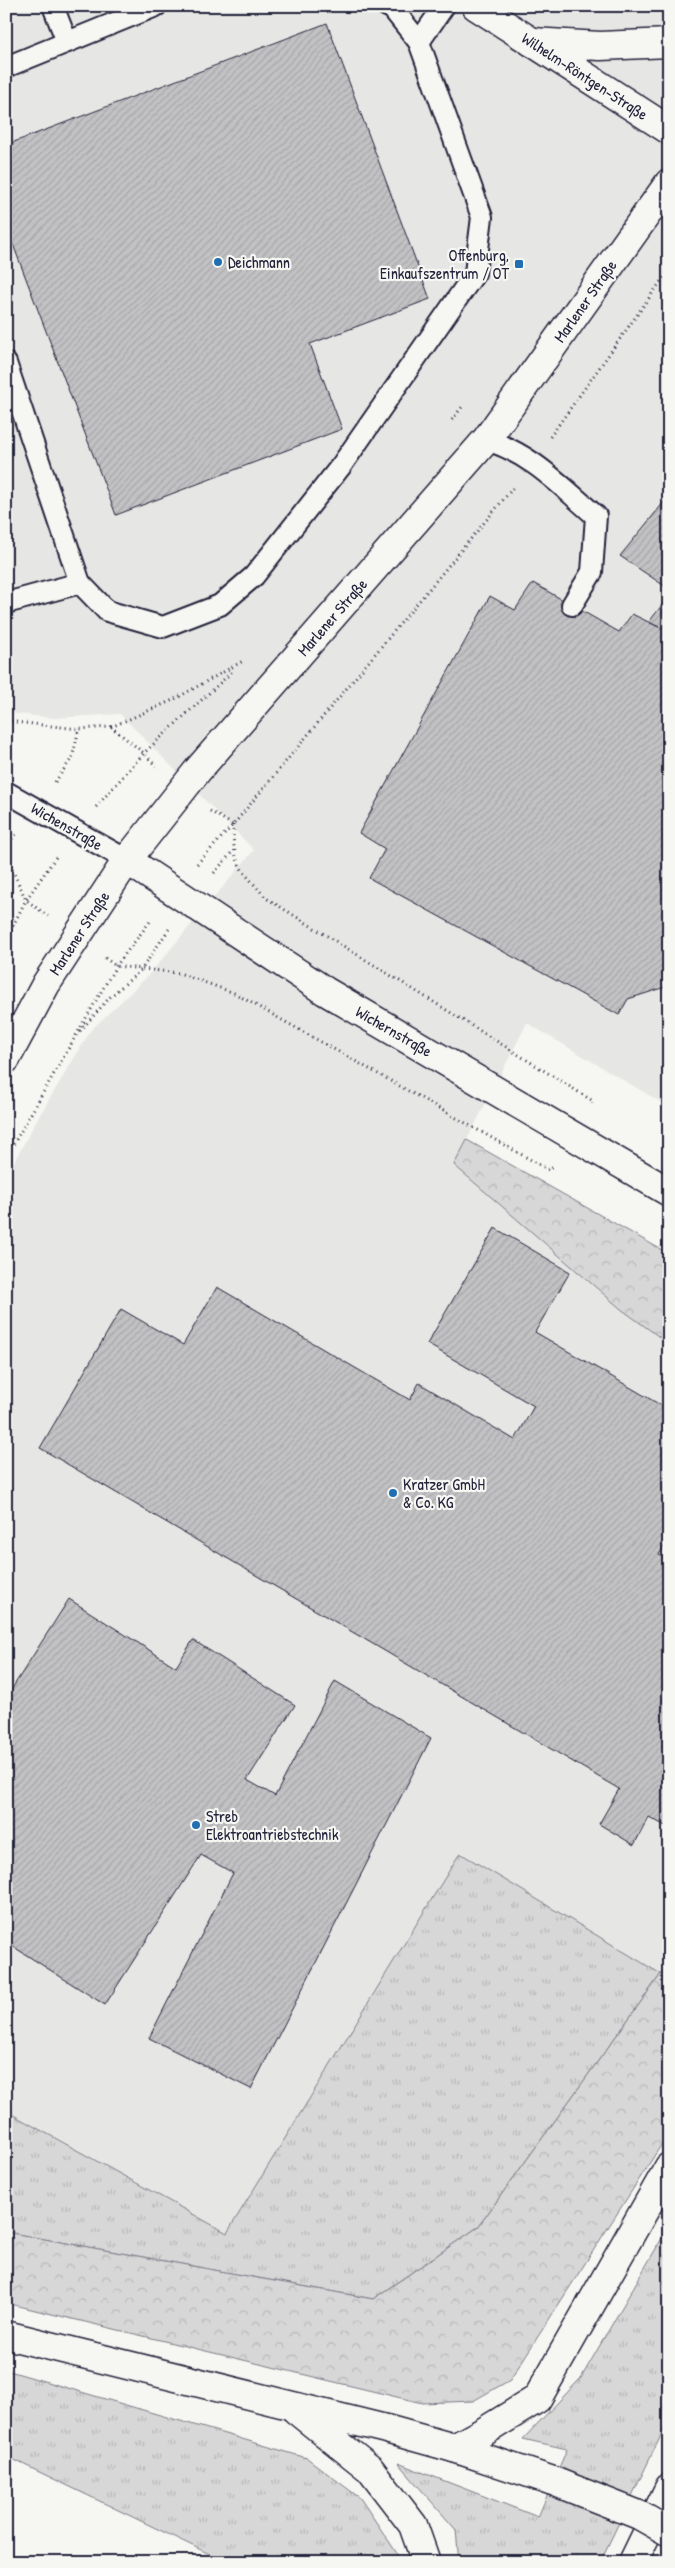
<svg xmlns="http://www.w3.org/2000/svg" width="675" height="2568" viewBox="0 0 675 2568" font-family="'Patrick Hand',sans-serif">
<defs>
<pattern id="grass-tufts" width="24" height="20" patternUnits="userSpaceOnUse" patternTransform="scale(1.25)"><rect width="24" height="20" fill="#d7d7d7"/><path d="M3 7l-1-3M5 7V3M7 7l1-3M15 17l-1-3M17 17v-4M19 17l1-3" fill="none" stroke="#b8b8b9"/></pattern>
<pattern id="forest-crowns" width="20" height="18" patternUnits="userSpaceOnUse" patternTransform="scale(1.25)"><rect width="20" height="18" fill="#d7d7d7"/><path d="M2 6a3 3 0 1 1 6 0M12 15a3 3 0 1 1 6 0" fill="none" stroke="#b8b8b9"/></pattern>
<pattern id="building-hatch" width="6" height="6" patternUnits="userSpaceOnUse" patternTransform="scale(1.25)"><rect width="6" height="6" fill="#c2c2c4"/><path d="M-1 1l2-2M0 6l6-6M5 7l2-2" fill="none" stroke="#a6a6a9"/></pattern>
</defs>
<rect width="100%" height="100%" fill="#f6f6f2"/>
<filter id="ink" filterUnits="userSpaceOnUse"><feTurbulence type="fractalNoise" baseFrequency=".02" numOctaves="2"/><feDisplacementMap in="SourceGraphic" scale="10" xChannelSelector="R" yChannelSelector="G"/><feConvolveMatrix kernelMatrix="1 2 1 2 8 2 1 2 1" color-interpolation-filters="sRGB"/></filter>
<g filter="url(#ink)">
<polygon fill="#e6e6e4" points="6,6 669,6 669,1107 527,1023 454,1165 621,1309 669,1344 669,1963 661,1974 460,1853 227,2233 6,2111 6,1177 35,1123 91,1030 147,977 254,850 120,714 55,718 6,713"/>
<g fill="url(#grass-tufts)" stroke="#7c7c89">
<polygon points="460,1853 661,1974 478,2227 373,2299 6,2232 6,2111 227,2233"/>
<polygon points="669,2226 669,2419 600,2562 459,2562 456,2530 398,2463 538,2517 567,2449 523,2439 581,2378"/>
<polygon points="6,2370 307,2458 360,2498 396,2552 400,2562 226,2562 6,2456"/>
</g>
<g fill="url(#forest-crowns)" stroke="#7c7c89">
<polygon points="467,1140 669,1254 669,1344 621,1309 454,1165"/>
<polygon points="669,1963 669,2133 510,2380 473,2401 422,2403 6,2303 6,2232 373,2299 478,2227"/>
</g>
<g fill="url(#building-hatch)" stroke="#22223b">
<polygon points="327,23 430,299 310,344 342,429 116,515 6,226 6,145"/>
<polygon points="669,496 669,589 620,556"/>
<polygon points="533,583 619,632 632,614 669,632 669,986 628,999 619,1015 369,878 385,849 359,833 490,596 515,610"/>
<polygon points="669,596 669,632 649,622"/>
<polygon points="495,1228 570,1272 535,1332 669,1410 669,1539 659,1555 669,1561 669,1828 649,1817 634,1845 599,1824 619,1789 40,1448 121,1309 183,1345 217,1287 410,1400 419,1383 515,1440 534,1406 427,1344"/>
<polygon points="69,1599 176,1667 193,1640 295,1705 247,1780 275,1796 335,1681 431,1738 251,2089 149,2038 233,1873 201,1855 105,2005 6,1942 6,1698"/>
</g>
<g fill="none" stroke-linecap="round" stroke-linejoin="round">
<defs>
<g id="service">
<polyline points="53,6 67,42"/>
<polyline points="419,42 444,6"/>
<polyline points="6,67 156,6"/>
<polyline points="6,363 80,583 6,603"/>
<path d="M486,440C531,453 562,487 596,516L592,572L572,605"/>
<polyline points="80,583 107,611 163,627 220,605 254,576 341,466 475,273 482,217 419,42 392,8 387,6"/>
<polyline points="6,792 127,860"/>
</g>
<polyline id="minor" points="476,6 669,130"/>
<g id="tertiary">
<polyline points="532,42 600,46 669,43"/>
<polyline points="127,860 325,991 669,1192"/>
<polyline points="6,1059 46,984 127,860 198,770 486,440 669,183"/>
</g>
<g id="trunk">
<polyline points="6,2335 386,2429 454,2448 553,2481"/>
<polyline points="296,2410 370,2469 413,2525 426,2562"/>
<polyline points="454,2448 485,2431 537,2399 669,2167"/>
<polyline points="633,2562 669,2488"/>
</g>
</defs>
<use href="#service" stroke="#22223b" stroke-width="24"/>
<use href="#minor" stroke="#22223b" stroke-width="31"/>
<use href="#tertiary" stroke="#22223b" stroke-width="31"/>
<use href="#trunk" stroke="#22223b" stroke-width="31"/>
<g stroke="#22223b" stroke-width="3" stroke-dasharray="1 4" stroke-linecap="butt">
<polyline points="452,420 462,407"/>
<polyline points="550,437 669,270"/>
<polyline points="6,721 79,729 111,727 144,753 156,766"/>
<polyline points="111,727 173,700 243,661"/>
<polyline points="55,782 72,758 79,729"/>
<polyline points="96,807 144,753 233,671"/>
<polyline points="210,811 233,825"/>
<path d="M233,825C233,867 240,867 266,898L593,1101L592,1107"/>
<polyline points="6,847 17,833"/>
<polyline points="6,862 12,869 26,900 48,916"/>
<polyline points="197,864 233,825 513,488"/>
<polyline points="214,873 233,851"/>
<polyline points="6,939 26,900 56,857"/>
<polyline points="105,958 116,966 179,973 234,993 549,1170 555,1166"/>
<polyline points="80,1031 112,995 141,970 169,929"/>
<polyline points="6,1157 116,966 152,919"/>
</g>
<use href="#service" stroke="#f6f6f2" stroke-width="20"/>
<use href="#minor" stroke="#f6f6f2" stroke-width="28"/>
<use href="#tertiary" stroke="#f6f6f2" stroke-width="28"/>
<use href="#trunk" stroke="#f6f6f2" stroke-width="28"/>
<defs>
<polyline id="trunk-bridge" points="553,2481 639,2515 669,2532"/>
</defs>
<use href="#trunk-bridge" stroke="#22223b" stroke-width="31" stroke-linecap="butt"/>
<use href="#trunk-bridge" stroke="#f6f6f2" stroke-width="28"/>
</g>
</g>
<g fill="#1f6fb2" stroke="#f6f6f2" stroke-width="2">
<circle cx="218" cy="262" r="5"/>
<rect x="514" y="259" width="10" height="10" rx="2.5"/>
<circle cx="393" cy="1493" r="5"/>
<circle cx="196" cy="1825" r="5"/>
</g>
<g text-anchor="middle" stroke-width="4.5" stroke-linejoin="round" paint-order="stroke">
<g font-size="16" fill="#22223b" stroke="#f6f6f2">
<text transform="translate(585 76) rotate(33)" y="6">Wilhelm-Röntgen-Straße</text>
<text transform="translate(585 301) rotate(-55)" y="6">Marlener Straße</text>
<text transform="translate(332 617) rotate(-49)" y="6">Marlener Straße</text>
<text transform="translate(67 826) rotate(30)" y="6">Wichenstraße</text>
<text transform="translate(79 933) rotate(-57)" y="6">Marlener Straße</text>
<text transform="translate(394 1031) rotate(30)" y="6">Wichernstraße</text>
</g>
<g font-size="16" fill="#22223b" stroke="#f6f6f2" text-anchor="start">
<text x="509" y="261" text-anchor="end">Offenburg,<tspan x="509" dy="18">Einkaufszentrum / OT</tspan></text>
<text x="228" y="268">Deichmann</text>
<text x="403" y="1490">Kratzer GmbH<tspan x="403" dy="18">&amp; Co. KG</tspan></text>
<text x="206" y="1822">Streb<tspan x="206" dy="18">Elektroantriebstechnik</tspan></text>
</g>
</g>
<rect width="675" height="2568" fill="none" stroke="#f6f6f2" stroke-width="25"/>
<rect x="12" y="12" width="650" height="2543" fill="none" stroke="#22223b" stroke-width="2" filter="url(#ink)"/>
</svg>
